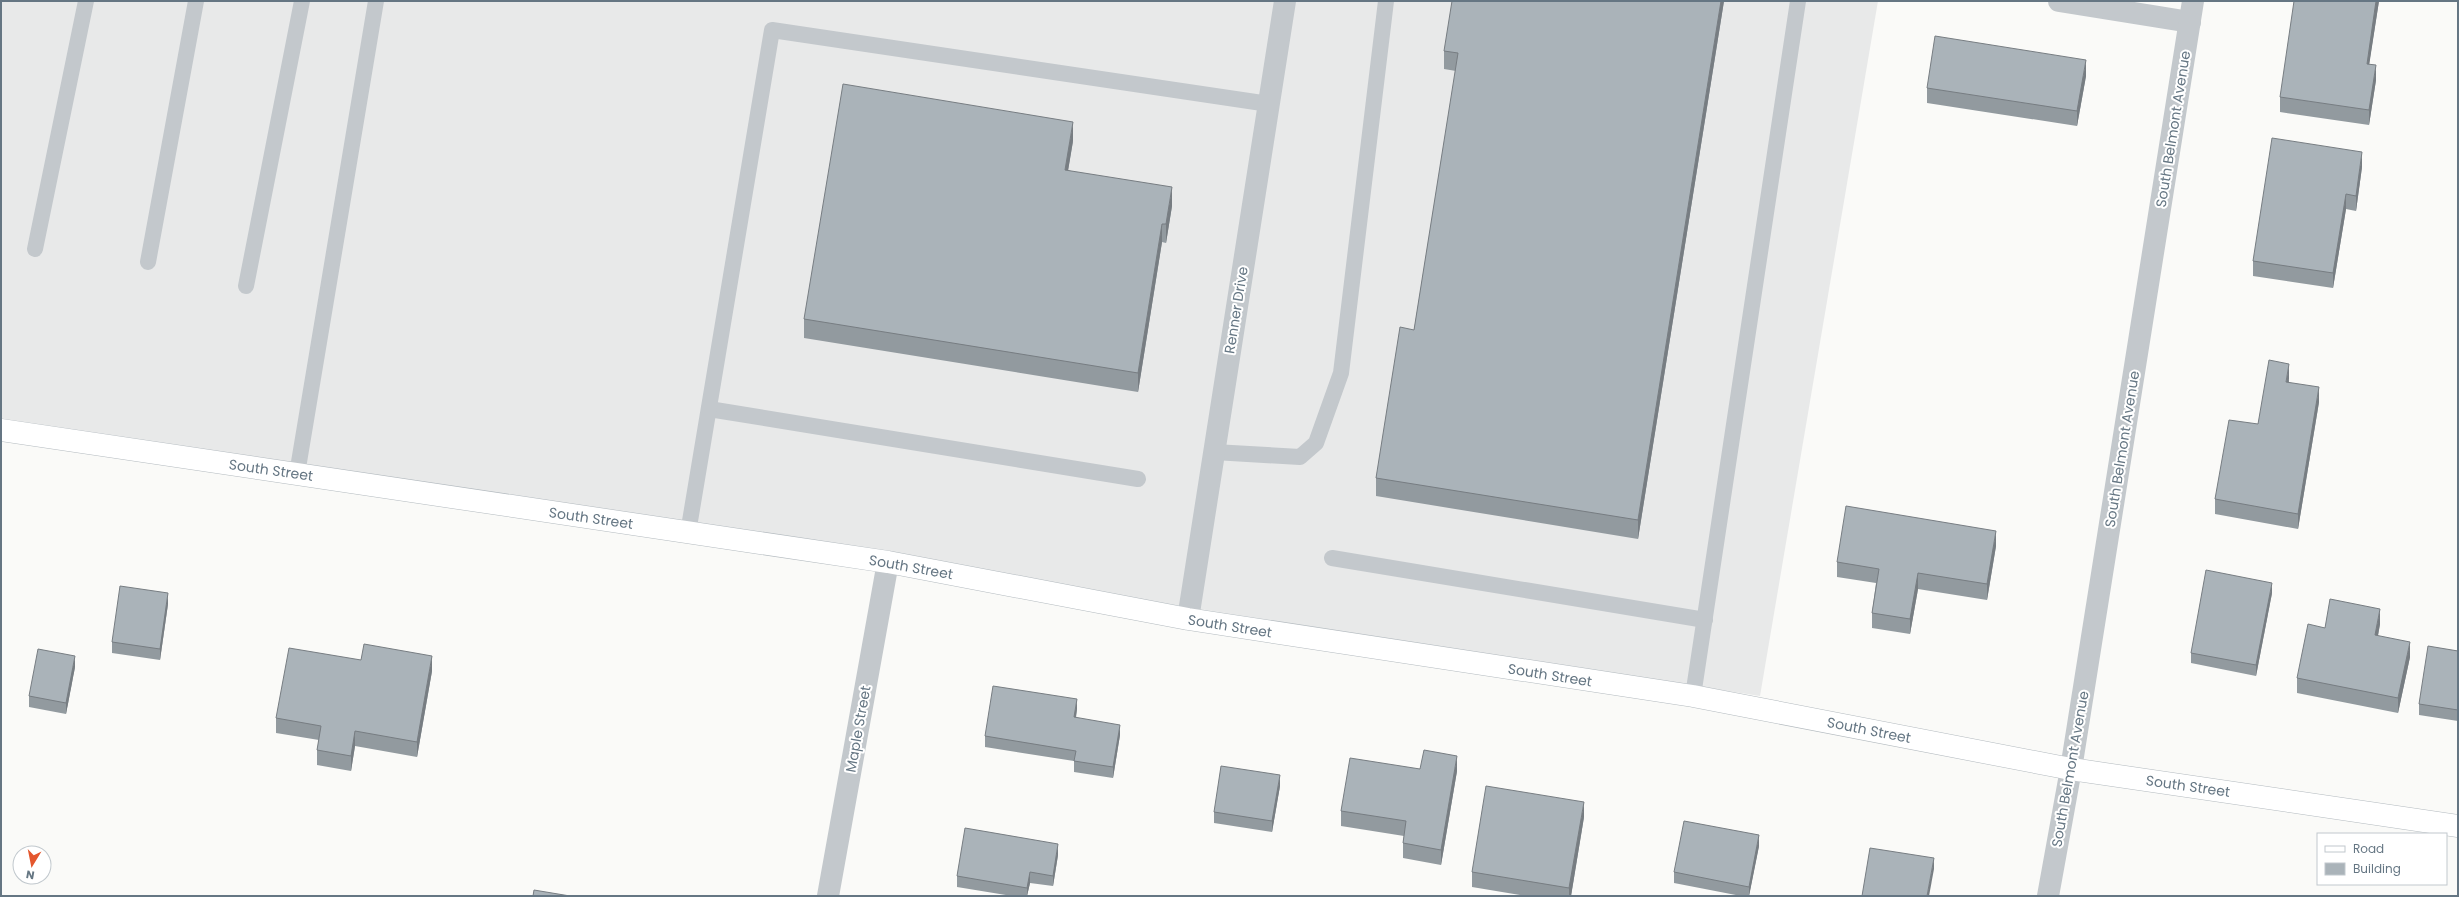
<svg xmlns="http://www.w3.org/2000/svg" width="2459" height="897" viewBox="0 0 2459 897" font-family="Poppins,sans-serif">
<rect width="100%" height="100%" fill="#fafaf8"/>
<polygon fill="#e8e9e9" points="1,1 1878,1 1760,696 1,423"/>
<g fill="none" stroke-linecap="round" stroke-linejoin="round">
<defs>
<polyline id="secondary" points="1,430 888,562 1188,619 1693,696 2071,769 2458,826"/>
</defs>
<use href="#secondary" stroke="#b3babf" stroke-width="23"/>
<g stroke="#c3c8cc" stroke-width="16">
<polyline points="35,249 86,1"/>
<polyline points="148,262 196,1"/>
<polyline points="246,286 302,1"/>
<polyline points="709,409 1138,479"/>
<polyline points="1214,452 1300,457 1316,443 1341,373 1386,1"/>
<polyline points="297,474 376,1"/>
<polyline points="688,533 772,30 1269,104"/>
<polyline points="1332,558 1705,620"/>
<polyline points="1693,696 1798,1"/>
</g>
<g stroke="#c3c8cc" stroke-width="22">
<polyline points="2059,1 2190,22"/>
<polyline points="1188,619 1285,1"/>
<polyline points="828,896 888,562"/>
<polyline points="2048,896 2071,769 2193,1"/>
</g>
<use href="#secondary" stroke="#fff" stroke-width="22"/>
</g>
<g fill="#929a9f">
<polygon points="1724,1 1638,539 1376,496 1376,478 1414,330 1456,71 1444,69 1444,51"/>
<polygon points="2379,1 2369,64 2376,80 2369,125 2280,112 2280,97"/>
<polygon points="2086,76 2077,126 1927,103 1927,88"/>
<polygon points="1073,141 1068,170 1172,206 1166,243 1162,242 1138,392 804,338 804,319"/>
<polygon points="2362,167 2356,211 2346,209 2333,288 2253,276 2253,261"/>
<polygon points="2289,379 2289,382 2319,402 2298,529 2215,514 2215,499 2258,424"/>
<polygon points="1996,546 1987,600 1918,589 1910,634 1872,628 1872,613 1876,583 1837,577 1837,562"/>
<polygon points="2272,593 2256,676 2191,663 2191,653"/>
<polygon points="168,604 160,660 112,653 112,642"/>
<polygon points="2380,624 2378,636 2410,657 2398,713 2297,693 2297,678 2325,628"/>
<polygon points="2458,651 2458,721 2419,715 2419,704"/>
<polygon points="75,667 66,714 29,707 29,696"/>
<polygon points="432,671 417,757 355,746 351,771 317,765 317,750 319,740 276,733 276,718"/>
<polygon points="1077,709 1076,718 1120,735 1113,778 1074,772 1074,761 985,747 985,736"/>
<polygon points="1420,769 1457,771 1441,865 1403,858 1403,843 1404,836 1341,826 1341,811"/>
<polygon points="1280,786 1272,832 1214,823 1214,812"/>
<polygon points="1584,817 1571,896 1526,896 1472,887 1472,872"/>
<polygon points="1759,846 1749,896 1741,896 1674,883 1674,872"/>
<polygon points="1058,855 1053,886 1030,883 1027,896 1012,896 957,887 957,876"/>
</g>
<g fill="#777d82">
<polygon points="1721,1 1724,1 1638,539 1638,520"/>
<polygon points="2376,1 2379,1 2367,79 2367,64"/>
<polygon points="2086,60 2086,76 2077,126 2077,111"/>
<polygon points="2376,65 2376,80 2369,125 2369,110"/>
<polygon points="1073,122 1073,141 1065,189 1065,170"/>
<polygon points="2362,152 2362,167 2356,211 2356,196"/>
<polygon points="1172,187 1172,206 1166,243 1166,224"/>
<polygon points="2346,194 2346,209 2333,288 2333,273"/>
<polygon points="1162,224 1162,242 1138,392 1138,373"/>
<polygon points="2289,364 2289,379 2286,397 2286,382"/>
<polygon points="2319,387 2319,402 2298,529 2298,514"/>
<polygon points="1996,531 1996,546 1987,600 1987,584"/>
<polygon points="1918,573 1918,589 1910,634 1910,619"/>
<polygon points="2272,583 2272,593 2256,676 2256,665"/>
<polygon points="168,593 168,604 160,660 160,649"/>
<polygon points="2380,609 2380,624 2375,651 2375,635"/>
<polygon points="2410,642 2410,657 2398,713 2398,698"/>
<polygon points="75,656 75,667 66,714 66,703"/>
<polygon points="432,656 432,671 417,757 417,742"/>
<polygon points="1077,699 1077,709 1074,728 1074,717"/>
<polygon points="1120,725 1120,735 1113,778 1113,767"/>
<polygon points="355,731 355,746 351,771 351,756"/>
<polygon points="1457,756 1457,771 1441,865 1441,850"/>
<polygon points="1280,775 1280,786 1272,832 1272,821"/>
<polygon points="1584,802 1584,817 1571,896 1569,896 1569,888"/>
<polygon points="1759,835 1759,846 1749,896 1749,887"/>
<polygon points="1058,844 1058,855 1053,886 1053,876"/>
<polygon points="1934,858 1934,869 1929,896 1927,896"/>
<polygon points="1030,872 1030,883 1027,896 1027,888"/>
</g>
<g fill="#aab3b9" stroke="#777d82">
<polygon points="1452,1 1721,1 1638,520 1376,478 1400,327 1414,330 1458,53 1444,51"/>
<polygon points="2294,1 2376,1 2367,64 2376,65 2369,110 2280,97"/>
<polygon points="1935,36 2086,60 2077,111 1927,88"/>
<polygon points="843,84 1073,122 1065,170 1172,187 1166,224 1162,224 1138,373 804,319"/>
<polygon points="2272,138 2362,152 2356,196 2346,194 2333,273 2253,261"/>
<polygon points="2269,360 2289,364 2286,382 2319,387 2298,514 2215,499 2229,420 2258,424"/>
<polygon points="1846,506 1996,531 1987,584 1918,573 1910,619 1872,613 1879,569 1837,562"/>
<polygon points="2206,570 2272,583 2256,665 2191,653"/>
<polygon points="120,586 168,593 160,649 112,642"/>
<polygon points="2330,599 2380,609 2375,635 2410,642 2398,698 2297,678 2308,624 2325,628"/>
<polygon points="364,644 432,656 417,742 355,731 351,756 317,750 321,726 276,718 289,648 361,660"/>
<polygon points="2428,646 2458,651 2458,710 2419,704"/>
<polygon points="38,649 75,656 66,703 29,696"/>
<polygon points="993,686 1077,699 1074,717 1120,725 1113,767 1074,761 1076,751 985,736"/>
<polygon points="1424,750 1457,756 1441,850 1403,843 1406,821 1341,811 1350,758 1420,769"/>
<polygon points="1221,766 1280,775 1272,821 1214,812"/>
<polygon points="1486,786 1584,802 1569,888 1472,872"/>
<polygon points="1684,821 1759,835 1749,887 1674,872"/>
<polygon points="965,828 1058,844 1053,876 1030,872 1027,888 957,876"/>
<polygon points="1870,848 1934,858 1927,896 1862,896"/>
<polygon points="534,890 570,896 533,896"/>
</g>
<g text-anchor="middle" stroke-width="4" stroke-linejoin="round" paint-order="stroke">
<g font-size="14" fill="#657683" stroke="#fff">
<text transform="translate(2173 129) rotate(-81)" y="5">South Belmont Avenue</text>
<text transform="translate(1236 310) rotate(-81)" y="5">Renner Drive</text>
<text transform="translate(2122 449) rotate(-81)" y="5">South Belmont Avenue</text>
<text transform="translate(271 470) rotate(8)" y="5">South Street</text>
<text transform="translate(591 518) rotate(8)" y="5">South Street</text>
<text transform="translate(911 567) rotate(10)" y="5">South Street</text>
<text transform="translate(1230 626) rotate(9)" y="5">South Street</text>
<text transform="translate(1550 675) rotate(9)" y="5">South Street</text>
<text transform="translate(858 729) rotate(-80)" y="5">Maple Street</text>
<text transform="translate(1869 730) rotate(11)" y="5">South Street</text>
<text transform="translate(2070 769) rotate(-80)" y="5">South Belmont Avenue</text>
<text transform="translate(2188 786) rotate(8)" y="5">South Street</text>
</g>
</g>
<rect width="2459" height="897" fill="none" stroke="#657683" stroke-width="4"/>
<rect x="2317" y="833" width="130" height="52" fill="#ffffff" stroke="#c1c8cd"/>
<rect x="2325" y="846" width="20" height="6" fill="#ffffff" stroke="#c1c8cd"/>
<text x="2353" y="853" font-size="12" fill="#657683">Road</text>
<rect x="2325" y="863" width="20" height="12" fill="#aab3b9" stroke="#c1c8cd"/>
<text x="2353" y="873" font-size="12" fill="#657683">Building</text>
<g transform="translate(32 865) rotate(190)"><circle r="19" fill="#ffffff" stroke="#c1c8cd"/>
<path d="M0-3L7 15L0 10L-7 15Z" fill="#e4572e"/>
<text y="-6" font-size="11" font-weight="bold" text-anchor="middle" fill="#657683">N</text>
</g>
</svg>
